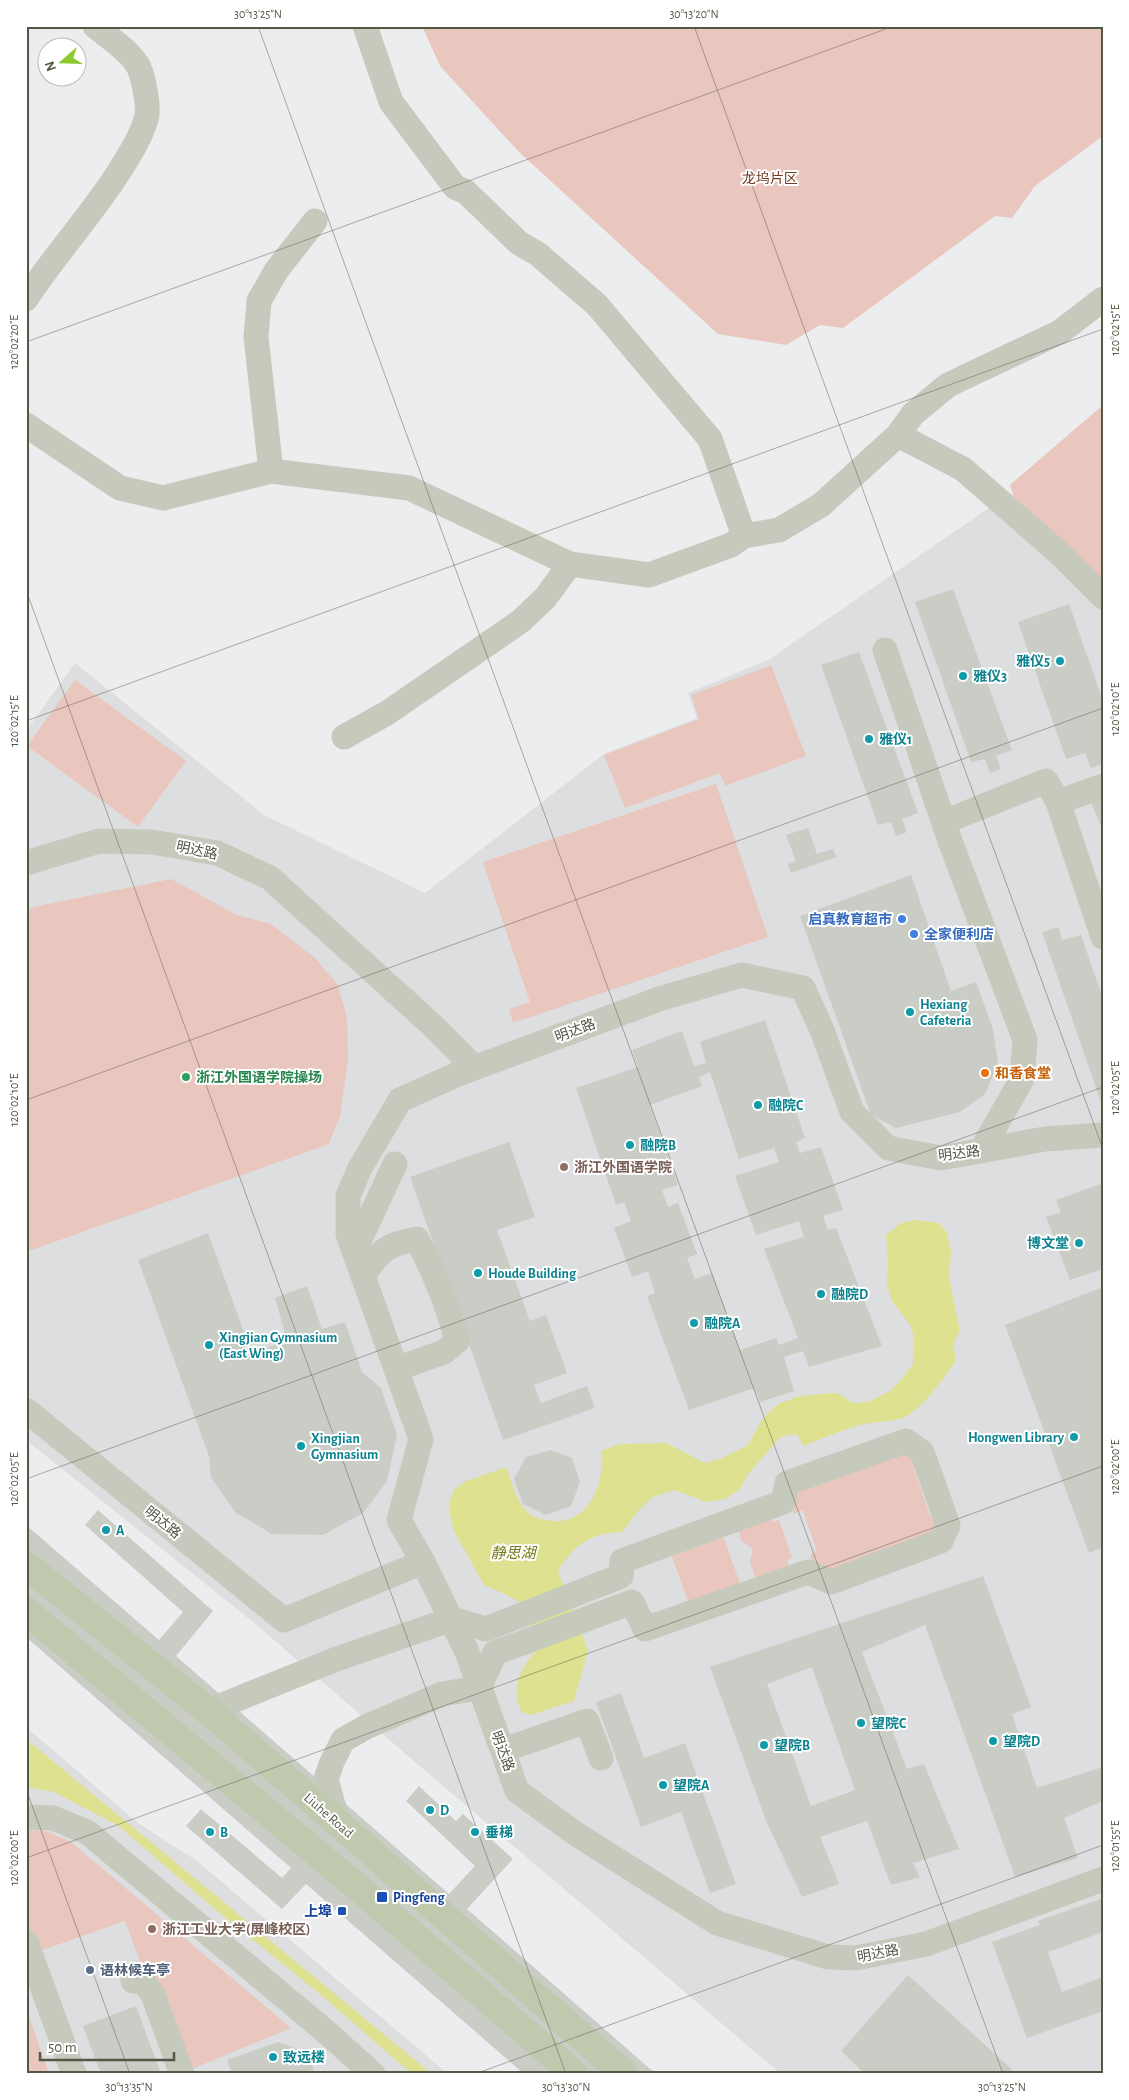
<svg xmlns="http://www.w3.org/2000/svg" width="1129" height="2100" viewBox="0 0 1129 2100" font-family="'Alegreya Sans','Noto Sans SC',sans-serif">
<rect width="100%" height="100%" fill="#ecedef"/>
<g fill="#dddedf">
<polygon points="996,503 1103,608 1103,2074 781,2074 415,1762 259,1627 26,1440 26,731 75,663 264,815 425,893 604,754 697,718 688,693 768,660"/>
<polygon points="26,1727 138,1823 197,1861 448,2074 26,2074"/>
</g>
<g fill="#e9c7be">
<polygon points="422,26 1103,26 1103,136 1035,186 1012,218 995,216 843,328 820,325 786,345 718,334 519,152 440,66"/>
<polygon points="1103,405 1103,595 1078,574 1028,542 1010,485"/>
<polygon points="771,665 806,756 725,786 720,773 625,808 604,755 699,719 691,695"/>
<polygon points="75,680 186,761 138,827 27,746"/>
<polygon points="716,784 768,937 513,1023 509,1009 530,1002 483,862"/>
<polygon points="171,879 237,915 271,924 315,958 338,985 347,1019 348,1060 340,1116 329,1144 26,1252 26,911 33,907"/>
<polygon points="900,1448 919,1464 913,1466 930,1516 937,1514 938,1533 825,1574 814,1567 810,1555 817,1551 803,1510 794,1514 790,1502 790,1494"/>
<polygon points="770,1515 772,1522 779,1520 792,1557 787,1561 790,1569 757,1582 750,1562 753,1549 741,1540 737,1524"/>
<polygon points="722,1533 741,1586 689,1604 670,1551"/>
<polygon points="26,1830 45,1831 70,1841 291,2028 187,2071 146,1978 125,1921 37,1952 26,1923"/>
<polygon points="26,2008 49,2074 26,2074"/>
</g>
<g fill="#dee18f">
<path d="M914,1220L939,1223L947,1233L951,1251L949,1277L960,1332C952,1342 953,1347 956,1360C945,1377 921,1411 902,1418C888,1423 874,1421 860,1425C841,1430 822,1439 803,1446L797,1434L780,1437L749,1473L739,1490L725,1499L706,1502L675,1490L653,1497L639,1510L622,1532C590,1533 574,1545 558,1571L588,1650L574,1701L531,1715L522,1712C509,1689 521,1666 538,1649L523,1604L507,1595L484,1585L454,1531L450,1516L449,1501L455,1489L464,1482L506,1467C512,1482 516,1501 527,1512C533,1518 543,1520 552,1521C590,1524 605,1483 601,1451L620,1444L666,1443L705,1463L722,1458L748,1445L763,1418L778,1404L800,1396L819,1394L838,1393L852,1403L868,1402L890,1391L902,1379L913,1364L914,1336L910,1325L892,1301L887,1285L888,1262L886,1235L901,1223Z"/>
<polygon points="26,1739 432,2074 412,2074 315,1990 217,1911 119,1826 54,1792 26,1787"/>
</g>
<g fill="#cacdc6" fill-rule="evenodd">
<polygon points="953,589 1012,750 996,756 1001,769 990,773 985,759 971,762 915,602"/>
<polygon points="1069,604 1103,701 1103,747 1101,748 1103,764 1091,768 1085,753 1066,759 1018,622"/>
<polygon points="859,652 918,813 902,819 907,832 896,836 891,822 878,825 821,665"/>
<polygon points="1103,799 1103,831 1091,803"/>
<polygon points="808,828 817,854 833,849 836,857 791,873 788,864 796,861 786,835"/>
<polygon points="911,875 951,991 976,982 993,1029 998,1063 985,1094 960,1112 896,1128 871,1115 800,916"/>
<polygon points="1059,927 1062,940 1081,935 1103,999 1103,1108 1042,932"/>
<path d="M765,1020L805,1138L796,1142L800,1153L821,1147L843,1210L823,1216L828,1230L836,1228L882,1346L809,1367L803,1351L784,1357L794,1391L760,1402L754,1388L689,1410L647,1296L655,1293L648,1271L632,1277L614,1228L631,1221L624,1202L616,1205L576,1088L638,1067L632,1050L682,1031L694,1066L706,1063L700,1042ZM710,1072L739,1159L774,1148L779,1162L735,1176L756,1235L799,1221L804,1237L764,1249L798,1338L779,1345L776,1338L740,1350L712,1273L695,1279L687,1258L697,1254L678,1203L668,1207L662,1190L678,1185L650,1105L702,1086L699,1077Z"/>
<polygon points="509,1142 535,1217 497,1230 530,1321 546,1315 567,1373 534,1385 541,1403 587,1386 595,1408 503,1440 410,1177"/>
<polygon points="1103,1183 1103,1269 1070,1280 1046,1217 1061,1212 1056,1200"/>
<polygon points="208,1233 252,1354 287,1340 275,1298 307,1286 322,1329 345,1322 362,1372 381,1388 397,1435 387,1481 363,1513 323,1535 272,1534 235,1512 211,1477 209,1456 138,1260"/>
<polygon points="1103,1287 1103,1548 1089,1553 1005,1325"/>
<polygon points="551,1450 572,1458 580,1482 571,1506 546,1515 523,1504 514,1479 526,1457"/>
<polygon points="98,1510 213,1611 176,1656 449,1894 475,1866 406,1801 419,1786 456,1821 463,1814 513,1859 467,1909 656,2074 524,2074 306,1884 282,1909 186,1826 201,1809 282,1878 291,1868 26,1637 26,1525 159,1640 183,1612 85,1525"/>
<path d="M983,1576L1031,1707L1012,1714L1037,1788L1103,1767V1801L1064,1818L1078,1858L1015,1877L925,1625L862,1652L907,1769L924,1764L959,1849L913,1863L920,1877L891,1885L867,1821L820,1837L839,1884L802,1897L767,1823L710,1667ZM812,1667L855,1790L811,1806L767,1684Z"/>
<polygon points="621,1693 644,1758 685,1743 736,1884 710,1893 681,1812 641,1827 596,1702"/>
<polygon points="1103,1898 1103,1932 1048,1952 1062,1992 1103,1977 1103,2011 1027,2038 992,1942 1040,1925 1038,1921"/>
<polygon points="908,1975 1017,2074 865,2074 841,2051"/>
<polygon points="136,2006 161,2074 101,2074 83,2026"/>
<polygon points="278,2042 308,2053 315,2074 232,2074 227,2060"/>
</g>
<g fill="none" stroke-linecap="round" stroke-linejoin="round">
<g stroke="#c6cabc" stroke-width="25">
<polyline points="365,26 391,102 455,187 466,192 519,243 538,254 597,305 710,439 744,536"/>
<path d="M26,299C55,254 92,215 120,170C130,154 141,137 146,119C150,109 143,73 137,64C126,48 109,38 95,26"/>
<polyline points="26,425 120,488 163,498 271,471 409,488 570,564 649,575 731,545 744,536 779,530 821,505 898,435 913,414 948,385 1060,332 1103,299"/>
<polyline points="898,435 963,469 1058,552 1103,597"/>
<polyline points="271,471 256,337 259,301 276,271 315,221"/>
<polyline points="885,650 950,841 1025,1040 1022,1079 981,1151"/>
<polyline points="344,737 387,713 521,621 546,597 570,564"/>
<polyline points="1058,802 1103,937"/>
<polyline points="944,822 1046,781 1058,802 1103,786"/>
<polyline points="26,863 99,841 152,842 217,853 270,878 432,1025 474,1067"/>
<polyline points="1103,1135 1045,1139 941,1158 888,1148 852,1112 822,1030 803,988 742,975 662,998 458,1074 400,1100 360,1168 348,1196 348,1234 421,1439 399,1520 423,1562 467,1652 517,1791 576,1834 717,1923 828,1957 856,1958 926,1944 1103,1879"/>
<polyline points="354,1252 395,1164"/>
<path d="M363,1276C380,1251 386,1244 417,1239C434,1272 448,1304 457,1341L444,1352L396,1369"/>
<polyline points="26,1410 284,1620 423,1562"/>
<polyline points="208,1711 334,1660 452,1619 486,1629 621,1576 622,1561 783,1502 787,1483 906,1441 922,1452 948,1525 941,1541 831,1582 808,1572 645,1629 632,1602 495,1653 479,1688 442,1694 366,1727 343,1740 332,1762 326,1779 338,1823"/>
<polyline points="504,1750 587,1721 601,1758"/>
<polyline points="26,1817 53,1818 87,1832 324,2030 373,2074"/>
<polyline points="26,1942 74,2074"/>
<polyline points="133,1981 144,1982 153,1995 182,2074"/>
</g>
<g stroke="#c0c8ae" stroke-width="28">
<polyline points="26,1565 208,1711 338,1823 624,2074"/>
<polyline points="26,1611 362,1891 574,2074"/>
</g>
</g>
<path fill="none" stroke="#525746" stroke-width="1" stroke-opacity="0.45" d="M258,26L1003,2074M694,26L1103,1149M26,342L894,26M26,590L566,2074M26,721L1103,329M26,1100L1103,708M26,1479L1103,1087M26,1789L130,2074M26,1858L1103,1466M475,2074L1103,1845"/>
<g fill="#0f9aa8" stroke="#fff" stroke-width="2">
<circle cx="1060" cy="661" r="5"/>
<circle cx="963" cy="676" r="5"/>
<circle cx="869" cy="739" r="5"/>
<circle cx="910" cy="1012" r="5"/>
<circle cx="758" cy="1105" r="5"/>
<circle cx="630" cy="1145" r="5"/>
<circle cx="1079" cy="1243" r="5"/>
<circle cx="478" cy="1273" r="5"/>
<circle cx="821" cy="1294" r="5"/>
<circle cx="694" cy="1323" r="5"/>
<circle cx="209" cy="1345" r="5"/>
<circle cx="1074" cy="1437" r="5"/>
<circle cx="301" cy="1446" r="5"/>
<circle cx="106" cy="1530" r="5"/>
<circle cx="861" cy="1723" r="5"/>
<circle cx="993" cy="1741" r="5"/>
<circle cx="764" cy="1745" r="5"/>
<circle cx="663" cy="1785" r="5"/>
<circle cx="430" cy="1810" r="5"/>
<circle cx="210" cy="1832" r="5"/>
<circle cx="475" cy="1832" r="5"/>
<circle cx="273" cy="2057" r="5"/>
</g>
<g fill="#3f7fe0" stroke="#fff" stroke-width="2">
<circle cx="902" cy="919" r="5"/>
<circle cx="914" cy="934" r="5"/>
</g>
<circle fill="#e8710a" stroke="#fff" stroke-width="2" cx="985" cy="1073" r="5"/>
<circle fill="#2e9e5b" stroke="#fff" stroke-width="2" cx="186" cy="1077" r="5"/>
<g fill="#8d6e63" stroke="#fff" stroke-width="2">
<circle cx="564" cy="1167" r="5"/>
<circle cx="152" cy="1929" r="5"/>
</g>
<g fill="#1a4fb4" stroke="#fff" stroke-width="2">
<rect x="376" y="1891" width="12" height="12" rx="2.5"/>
<rect x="337" y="1906" width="10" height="10" rx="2.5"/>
</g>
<circle fill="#5c6f8a" stroke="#fff" stroke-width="2" cx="90" cy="1970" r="5"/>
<g text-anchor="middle" stroke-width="4" stroke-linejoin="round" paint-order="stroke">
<g font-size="14" fill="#703a20" stroke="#fff">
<text x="770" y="183">龙坞片区</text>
</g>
<g font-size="14" font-weight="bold" fill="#0d838f" stroke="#fff" text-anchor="start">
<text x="1050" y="666" text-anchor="end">雅仪5</text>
<text x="973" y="681">雅仪3</text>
<text x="879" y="744">雅仪1</text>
<text x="920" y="1009">Hexiang<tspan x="920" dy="16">Cafeteria</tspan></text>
<text x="768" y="1110">融院C</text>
<text x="640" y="1150">融院B</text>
<text x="1069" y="1248" text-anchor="end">博文堂</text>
<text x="488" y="1278">Houde Building</text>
<text x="831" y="1299">融院D</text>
<text x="704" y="1328">融院A</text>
<text x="219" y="1342">Xingjian Gymnasium<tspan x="219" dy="16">(East Wing)</tspan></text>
<text x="1064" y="1442" text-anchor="end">Hongwen Library</text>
<text x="311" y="1443">Xingjian<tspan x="311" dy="16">Gymnasium</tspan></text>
<text x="116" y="1535">A</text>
<text x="871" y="1728">望院C</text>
<text x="1003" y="1746">望院D</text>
<text x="774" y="1750">望院B</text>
<text x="673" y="1790">望院A</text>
<text x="440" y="1815">D</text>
<text x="220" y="1837">B</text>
<text x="485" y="1837">垂梯</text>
<text x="283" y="2062">致远楼</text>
</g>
<g font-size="14" fill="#525746" stroke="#fff">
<text transform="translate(197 850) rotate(12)" y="5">明达路</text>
<text transform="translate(575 1030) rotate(-20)" y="5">明达路</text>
<text transform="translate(959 1153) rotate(-7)" y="5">明达路</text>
<text transform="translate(163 1522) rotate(39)" y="5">明达路</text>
<text transform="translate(503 1751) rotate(70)" y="5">明达路</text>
<text transform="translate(329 1815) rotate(41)" y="5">Liuhe Road</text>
<text transform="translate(878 1953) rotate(-11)" y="5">明达路</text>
</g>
<g font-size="14" font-weight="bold" fill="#366cbe" stroke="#fff" text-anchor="end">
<text x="892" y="924">启真教育超市</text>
<text x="924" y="939" text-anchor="start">全家便利店</text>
</g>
<g font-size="14" font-weight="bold" fill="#c56008" stroke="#fff" text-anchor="start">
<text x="995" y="1078">和香食堂</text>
</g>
<g font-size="14" font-weight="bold" fill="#27864d" stroke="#fff" text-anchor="start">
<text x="196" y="1082">浙江外国语学院操场</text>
</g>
<g font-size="14" font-weight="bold" fill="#785e54" stroke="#fff" text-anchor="start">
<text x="574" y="1172">浙江外国语学院</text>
<text x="162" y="1934">浙江工业大学(屏峰校区)</text>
</g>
<g font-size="14" font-weight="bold" fill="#164399" stroke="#fff" text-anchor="start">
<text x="393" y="1902">Pingfeng</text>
<text x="332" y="1916" text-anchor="end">上埠</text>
</g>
<g font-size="14" font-weight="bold" fill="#4e5e75" stroke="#fff" text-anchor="start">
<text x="100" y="1975">语林候车亭</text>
</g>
<g font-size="15" font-style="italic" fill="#777b19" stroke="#fff">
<text x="513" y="1558">静思湖</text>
</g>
</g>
<rect width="1129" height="2100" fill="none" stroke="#ffffff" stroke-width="55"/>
<g transform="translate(62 62) rotate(250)"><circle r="24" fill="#ffffff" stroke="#babcb5"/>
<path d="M0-4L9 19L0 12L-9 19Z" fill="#8bc92c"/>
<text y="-8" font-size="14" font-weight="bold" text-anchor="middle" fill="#525746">N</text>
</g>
<path d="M40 2052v8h134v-8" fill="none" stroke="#525746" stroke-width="2.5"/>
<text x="48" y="2052" font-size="15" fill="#525746" stroke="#ffffff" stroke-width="4" paint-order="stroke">50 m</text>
<rect x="28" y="28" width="1074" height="2044" fill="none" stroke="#525746" stroke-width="2"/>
<g font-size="12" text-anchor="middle" fill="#525746">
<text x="258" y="18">30°13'25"N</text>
<text x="694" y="18">30°13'20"N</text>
<text transform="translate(1115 330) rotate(-90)" y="4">120°02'15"E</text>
<text transform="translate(14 342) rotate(-90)" y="4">120°02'20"E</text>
<text transform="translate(1115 709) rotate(-90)" y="4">120°02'10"E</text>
<text transform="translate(14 721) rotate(-90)" y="4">120°02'15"E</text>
<text transform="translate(1115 1088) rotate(-90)" y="4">120°02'05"E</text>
<text transform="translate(14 1100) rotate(-90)" y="4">120°02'10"E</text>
<text transform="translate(1115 1467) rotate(-90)" y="4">120°02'00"E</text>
<text transform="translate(14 1479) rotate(-90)" y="4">120°02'05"E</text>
<text transform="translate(1115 1846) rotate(-90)" y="4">120°01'55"E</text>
<text transform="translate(14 1858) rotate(-90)" y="4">120°02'00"E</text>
<text x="129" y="2091">30°13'35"N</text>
<text x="566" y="2091">30°13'30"N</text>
<text x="1002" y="2091">30°13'25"N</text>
</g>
</svg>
